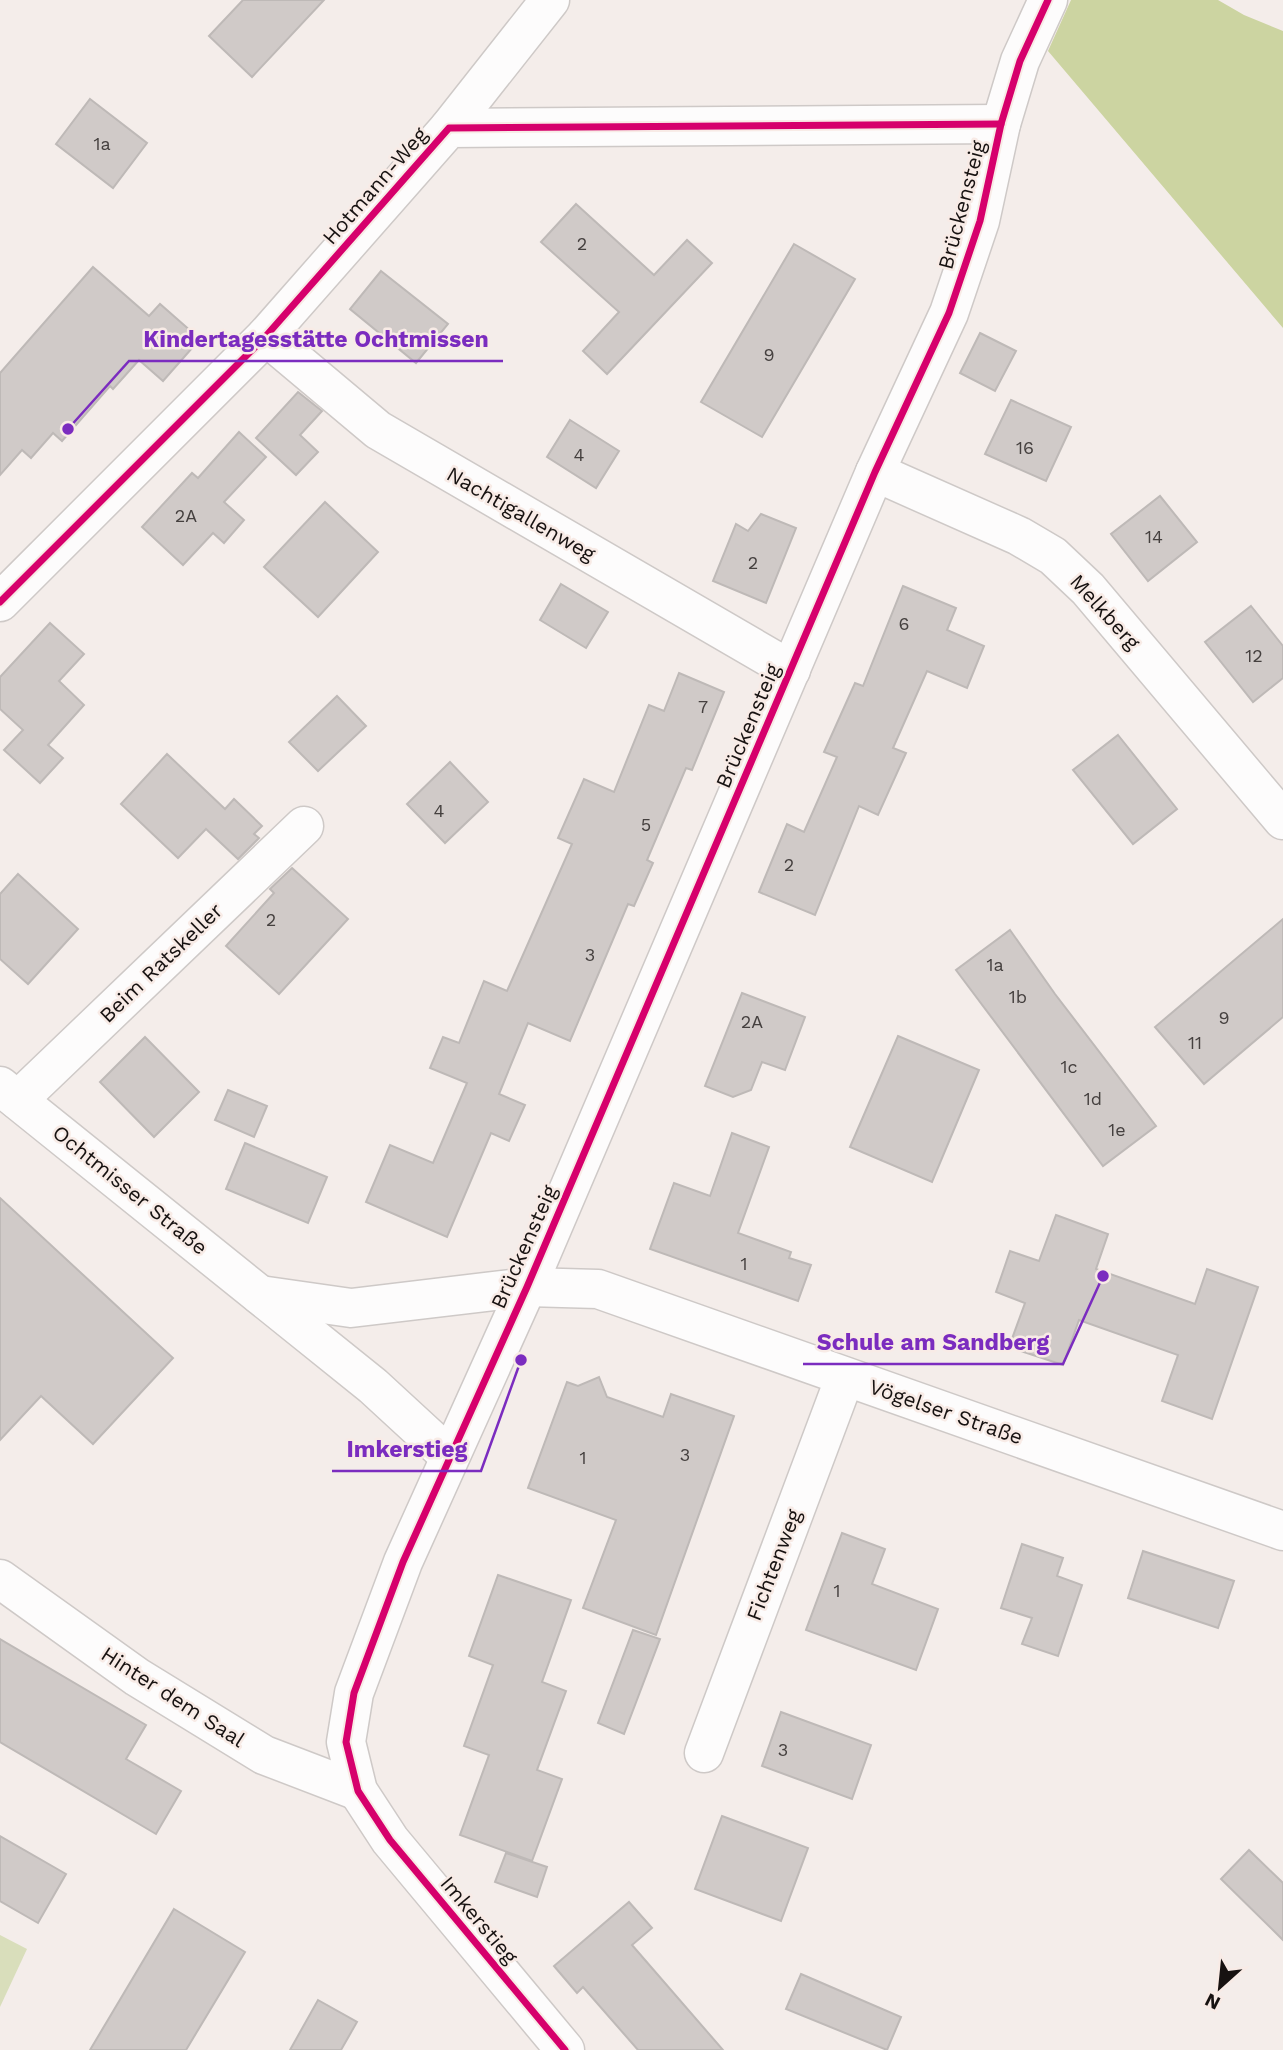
<svg xmlns="http://www.w3.org/2000/svg" width="1283" height="2050" viewBox="0 0 1283 2050" font-family="'Work Sans',sans-serif">
<rect width="100%" height="100%" fill="#f4edea"/>
<polygon fill="#d9debb" points="0,1935 27,1949 0,2007"/>
<polygon fill="#ccd4a1" points="1071,0 1218,0 1244,15 1283,31 1283,328 1048,51"/>
<g fill="#d0cac8" stroke="#beb9b7" stroke-width="2">
<polygon points="243,0 324,0 252,77 209,36"/>
<polygon points="90,99 147,143 113,188 56,144"/>
<polygon points="576,204 654,275 687,240 712,263 607,374 583,351 619,312 541,242"/>
<polygon points="794,244 855,279 762,437 701,402"/>
<polygon points="93,267 149,316 160,304 200,339 163,381 139,360 113,389 110,386 62,441 53,433 31,458 22,450 0,475 0,373"/>
<polygon points="381,271 448,324 416,363 350,309"/>
<polygon points="980,333 1016,351 995,391 960,373"/>
<polygon points="298,392 322,411 300,435 318,452 296,475 256,438"/>
<polygon points="1011,400 1071,427 1046,481 985,454"/>
<polygon points="570,420 619,451 596,488 547,457"/>
<polygon points="239,432 266,457 224,502 244,520 224,543 213,533 183,565 142,527 192,473 198,478"/>
<polygon points="1160,496 1197,542 1148,581 1111,534"/>
<polygon points="325,502 378,552 318,617 264,567"/>
<polygon points="761,514 796,528 766,603 713,581 736,524 748,531"/>
<polygon points="561,584 608,612 586,648 540,620"/>
<polygon points="903,586 956,608 947,630 984,646 967,688 927,671 893,748 906,753 878,815 859,806 815,915 759,892 787,824 804,832 837,757 824,752 855,683 863,686"/>
<polygon points="1251,606 1283,646 1283,678 1253,702 1205,642"/>
<polygon points="50,623 84,654 59,681 84,705 48,745 63,758 40,783 4,750 23,730 0,709 0,677"/>
<polygon points="679,673 724,692 692,770 686,768 647,860 653,863 634,906 628,904 570,1041 528,1023 499,1094 525,1105 509,1141 491,1133 447,1237 366,1202 390,1145 433,1163 467,1083 430,1068 443,1037 459,1043 484,981 507,991 572,844 558,838 584,779 614,792 649,705 664,711"/>
<polygon points="337,696 366,726 318,771 289,742"/>
<polygon points="1118,735 1177,809 1133,844 1073,770"/>
<polygon points="167,754 225,809 234,799 262,826 254,834 259,838 238,859 206,829 178,858 121,804"/>
<polygon points="450,762 488,802 445,843 407,804"/>
<polygon points="292,868 348,919 279,994 226,946 274,893 270,889"/>
<polygon points="18,874 78,929 28,984 0,959 0,894"/>
<polygon points="1283,919 1283,1017 1204,1084 1155,1027"/>
<polygon points="1010,930 1055,994 1156,1126 1103,1166 956,970"/>
<polygon points="742,993 805,1017 785,1070 762,1062 751,1090 733,1097 705,1086"/>
<polygon points="898,1036 979,1070 932,1182 850,1147"/>
<polygon points="145,1037 199,1092 154,1137 100,1082"/>
<polygon points="228,1090 267,1106 254,1137 215,1120"/>
<polygon points="732,1133 769,1147 738,1233 791,1252 789,1258 811,1265 798,1301 650,1249 674,1183 710,1196"/>
<polygon points="245,1143 327,1177 308,1223 226,1189"/>
<polygon points="0,1198 173,1358 93,1444 41,1396 0,1440"/>
<polygon points="1056,1215 1108,1234 1096,1269 1195,1304 1207,1269 1258,1287 1212,1419 1162,1401 1178,1355 1079,1320 1063,1365 1009,1347 1025,1303 996,1292 1010,1251 1039,1261"/>
<polygon points="599,1377 607,1397 663,1417 671,1394 734,1416 656,1635 583,1608 616,1520 528,1488 567,1382 578,1386"/>
<polygon points="842,1533 885,1549 872,1584 938,1609 916,1670 806,1630"/>
<polygon points="1022,1544 1063,1558 1057,1576 1082,1585 1058,1656 1022,1644 1032,1618 1001,1608"/>
<polygon points="1143,1551 1234,1581 1218,1628 1128,1598"/>
<polygon points="498,1575 571,1600 542,1682 566,1691 537,1770 562,1779 532,1861 460,1835 489,1755 464,1746 493,1665 469,1656"/>
<polygon points="633,1630 660,1639 624,1734 598,1723"/>
<polygon points="0,1639 146,1725 126,1759 181,1791 156,1834 0,1742"/>
<polygon points="781,1712 871,1745 852,1799 762,1766"/>
<polygon points="722,1816 808,1848 781,1921 695,1889"/>
<polygon points="0,1836 66,1874 38,1923 0,1901"/>
<polygon points="1249,1850 1283,1883 1283,1940 1221,1879"/>
<polygon points="506,1853 547,1867 537,1897 495,1882"/>
<polygon points="629,1902 652,1928 632,1945 723,2050 638,2050 583,1987 577,1993 554,1966"/>
<polygon points="174,1909 245,1952 186,2050 90,2050"/>
<polygon points="801,1974 901,2017 887,2050 786,2009"/>
<polygon points="318,2000 357,2022 341,2050 290,2050"/>
</g>
<g fill="none" stroke-linecap="round" stroke-linejoin="round">
<defs>
<g id="minor">
<polyline points="449,128 550,0"/>
<polyline points="266,336 378,430 791,670"/>
<polyline points="875,472 1019,536 1053,556 1088,589 1283,820"/>
<polyline points="0,602 266,336 449,128 1001,124"/>
<polyline points="0,1086 373,1386 449,1456"/>
<polyline points="18,1100 304,826"/>
<polyline points="260,1295 351,1308 527,1287 598,1289 1283,1531"/>
<polyline points="0,1579 137,1677 264,1755 358,1791"/>
<polyline points="704,1753 845,1377"/>
<polyline points="565,2050 390,1840 358,1791 346,1742 354,1693 403,1562 527,1287 875,472 949,313 980,221 1001,124 1020,61 1048,0"/>
</g>
</defs>
<use href="#minor" stroke="#cec9c7" stroke-width="41"/>
<use href="#minor" stroke="#fdfcfc" stroke-width="38"/>
<defs>
<g id="cycleway">
<polyline points="0,602 266,336 449,128 1001,124"/>
<polyline points="565,2050 390,1840 358,1791 346,1742 354,1693 403,1562 527,1287 875,472 949,313 980,221 1001,124 1020,61 1048,0"/>
</g>
</defs>
<use href="#cycleway" stroke="#f8ebe6" stroke-width="11"/>
<use href="#cycleway" stroke="#d6006c" stroke-width="7"/>
</g>
<g text-anchor="middle" stroke-width="5" stroke-linejoin="round" paint-order="stroke">
<g font-size="18" fill="#45403f">
<text x="102" y="150">1a</text>
<text x="582" y="250">2</text>
<text x="769" y="361">9</text>
<text x="1025" y="454">16</text>
<text x="579" y="461">4</text>
<text x="186" y="522">2A</text>
<text x="1154" y="543">14</text>
<text x="753" y="569">2</text>
<text x="904" y="630">6</text>
<text x="1254" y="662">12</text>
<text x="703" y="713">7</text>
<text x="439" y="817">4</text>
<text x="646" y="831">5</text>
<text x="789" y="871">2</text>
<text x="271" y="926">2</text>
<text x="590" y="961">3</text>
<text x="995" y="971">1a</text>
<text x="1018" y="1003">1b</text>
<text x="1224" y="1024">9</text>
<text x="752" y="1028">2A</text>
<text x="1195" y="1049">11</text>
<text x="1069" y="1073">1c</text>
<text x="1093" y="1105">1d</text>
<text x="1117" y="1136">1e</text>
<text x="744" y="1270">1</text>
<text x="685" y="1461">3</text>
<text x="583" y="1464">1</text>
<text x="837" y="1597">1</text>
<text x="783" y="1756">3</text>
</g>
<g font-size="21" fill="#171211" stroke="#f8ebe6">
<text transform="translate(375 186) rotate(-49)" y="7">Hotmann-Weg</text>
<text transform="translate(962 205) rotate(-75)" y="7">Brückensteig</text>
<text transform="translate(521 514) rotate(30)" y="7">Nachtigallenweg</text>
<text transform="translate(1105 612) rotate(48)" y="7">Melkberg</text>
<text transform="translate(748 726) rotate(-67)" y="7">Brückensteig</text>
<text transform="translate(161 963) rotate(-44)" y="7">Beim Ratskeller</text>
<text transform="translate(130 1190) rotate(39)" y="7">Ochtmisser Straße</text>
<text transform="translate(524 1247) rotate(-66)" y="7">Brückensteig</text>
<text transform="translate(946 1412) rotate(19)" y="7">Vögelser Straße</text>
<text transform="translate(774 1565) rotate(-69)" y="7">Fichtenweg</text>
<text transform="translate(173 1697) rotate(33)" y="7">Hinter dem Saal</text>
<text transform="translate(479 1920) rotate(50)" y="7">Imkerstieg</text>
</g>
</g>
<path fill="none" stroke="#7b2cbf" stroke-width="2.5" d="M68 429L129 361H503M1103 1276L1063 1364H803M521 1360L481 1471H332"/>
<g fill="#7b2cbf" stroke="#f8ebe6" stroke-width="2.5">
<circle cx="68" cy="429" r="7"/>
<circle cx="1103" cy="1276" r="7"/>
<circle cx="521" cy="1360" r="7"/>
</g>
<g font-size="23" text-anchor="middle" font-weight="bold" fill="#7b2cbf" stroke="#f8ebe6" stroke-width="5" stroke-linejoin="round" paint-order="stroke">
<text x="316" y="347">Kindertagesstätte Ochtmissen</text>
<text x="933" y="1350">Schule am Sandberg</text>
<text x="407" y="1457">Imkerstieg</text>
</g>
<g transform="translate(1220 1987) rotate(207)" stroke="#f8ebe6" stroke-width="5" paint-order="stroke">
<path d="M0-5L12 26L0 18L-12 26Z" fill="#171211"/>
<text y="-10" font-size="19" font-weight="bold" text-anchor="middle" fill="#171211">N</text>
</g>
</svg>
